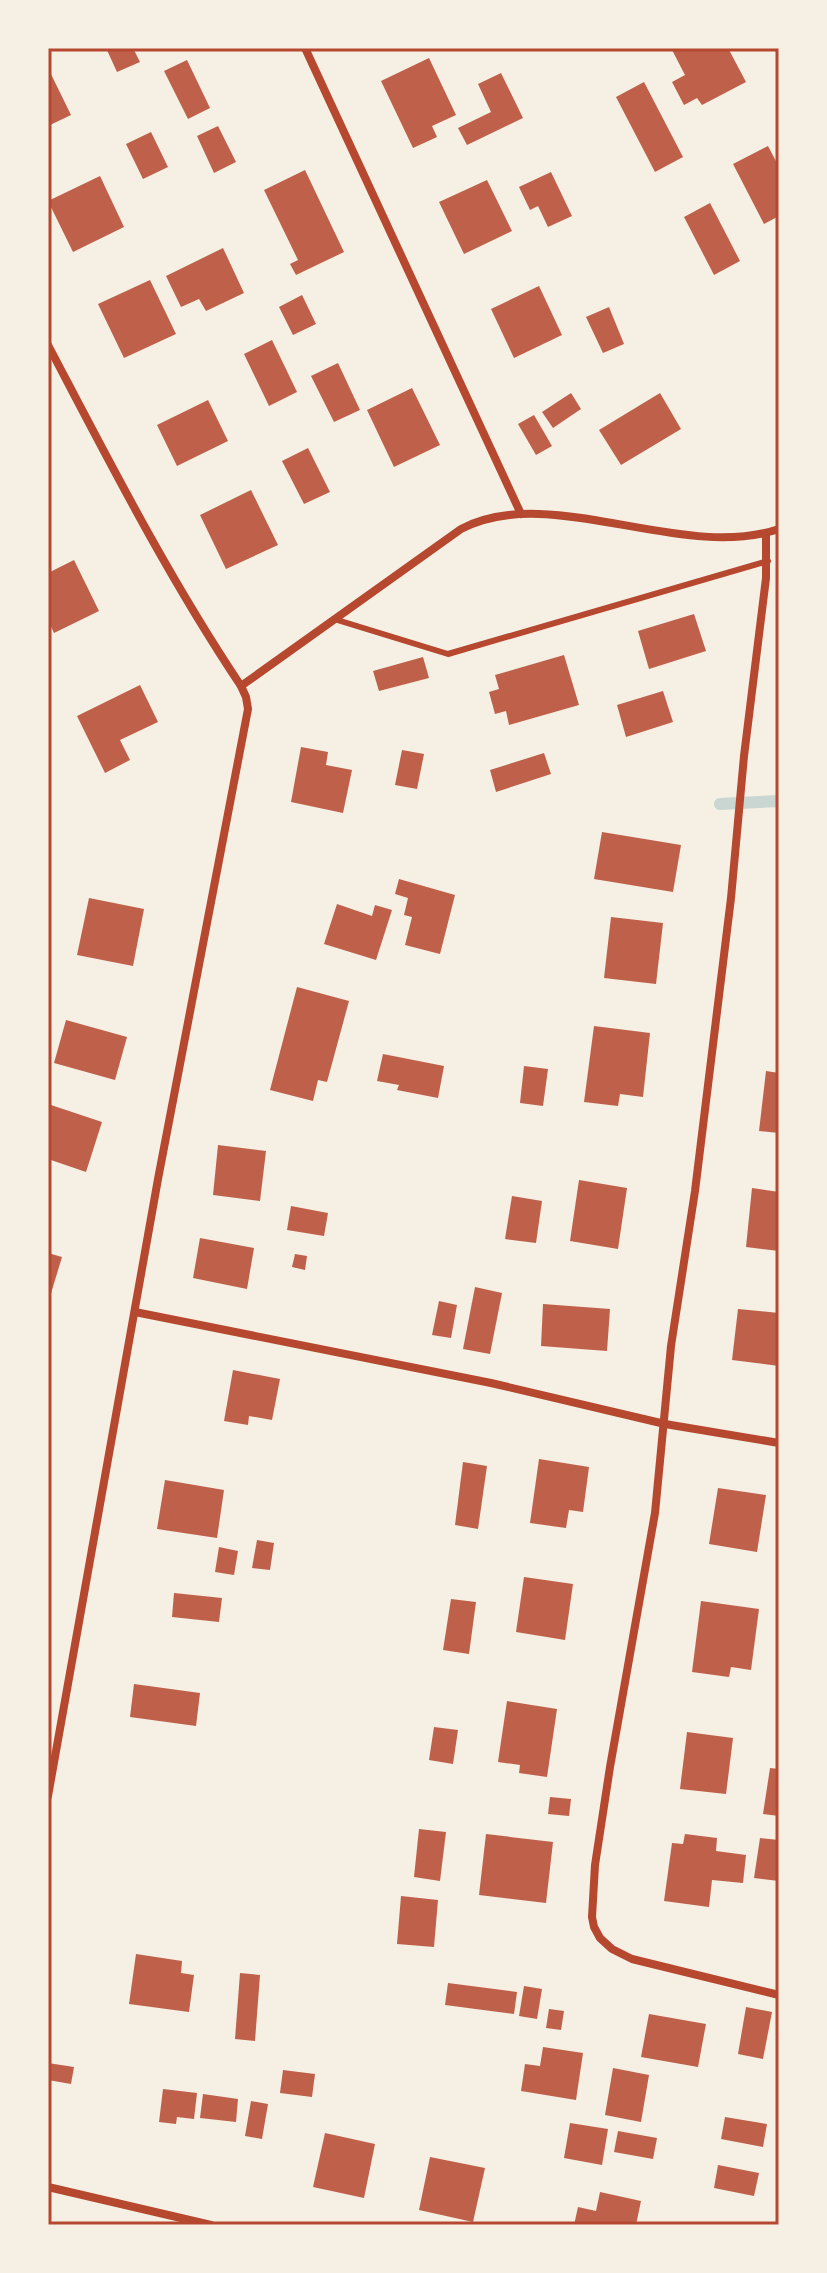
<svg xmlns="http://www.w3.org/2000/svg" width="827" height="2273" viewBox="0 0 827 2273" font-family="'Source Sans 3',sans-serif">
<rect width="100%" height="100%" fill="#f6efe4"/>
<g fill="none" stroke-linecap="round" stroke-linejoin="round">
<polyline stroke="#c9d6d2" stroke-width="12" points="720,804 779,801"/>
</g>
<g fill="#bf614a">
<polygon points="106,48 133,48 140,62 117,72"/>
<polygon points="671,48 728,48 746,82 702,105 697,98 684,105 672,82 685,75"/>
<polygon points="429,58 456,115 432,126 437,137 413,148 381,81"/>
<polygon points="187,60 210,108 188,119 164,71"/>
<polygon points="48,68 71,115 48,126"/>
<polygon points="501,73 523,118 467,145 458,128 491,112 478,84"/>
<polygon points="644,82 683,157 655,172 616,97"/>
<polygon points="218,126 236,162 214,173 197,136"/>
<polygon points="151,132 168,167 143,179 126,144"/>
<polygon points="768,146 779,167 779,216 764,224 733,164"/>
<polygon points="305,170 344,252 296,275 290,264 298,260 264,190"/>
<polygon points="551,172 572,216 548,227 538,206 530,210 519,187"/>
<polygon points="100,176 124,227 73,252 48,201"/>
<polygon points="487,180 512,231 464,254 439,202"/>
<polygon points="710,203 740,261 714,275 684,217"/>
<polygon points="223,248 244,293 206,311 199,299 181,307 166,276"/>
<polygon points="150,280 176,334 124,358 98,304"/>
<polygon points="539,286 562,335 514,358 491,309"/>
<polygon points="302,295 316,324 293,335 279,307"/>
<polygon points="609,307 624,344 603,353 586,317"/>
<polygon points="272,340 297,392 269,406 244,354"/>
<polygon points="338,363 360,410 334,422 311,376"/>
<polygon points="412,388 440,445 394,467 367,410"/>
<polygon points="571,393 581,409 553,428 542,412"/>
<polygon points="660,393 681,429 621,465 599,430"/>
<polygon points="208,400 228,441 177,466 157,425"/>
<polygon points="534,415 552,446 536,455 518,424"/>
<polygon points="308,448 330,492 304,504 282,461"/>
<polygon points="251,490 278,545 226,569 200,515"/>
<polygon points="74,560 99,611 54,633 48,620 48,573"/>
<polygon points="694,614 706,651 649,669 638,631"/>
<polygon points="564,655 579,705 509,725 506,711 495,714 489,692 499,689 495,675"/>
<polygon points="423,657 429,678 379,691 373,671"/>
<polygon points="140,685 158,722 120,740 130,760 105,773 77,716"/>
<polygon points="663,691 673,722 626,737 617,705"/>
<polygon points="301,747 328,752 326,765 352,770 343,813 291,802"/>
<polygon points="402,750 424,754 417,789 395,785"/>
<polygon points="544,753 551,774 496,792 490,770"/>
<polygon points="602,832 681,845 673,892 594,879"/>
<polygon points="399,879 455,895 440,954 405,945 412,917 404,915 408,898 395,894"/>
<polygon points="89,898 144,909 133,966 77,955"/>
<polygon points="337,904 372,916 375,905 392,910 376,960 324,944"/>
<polygon points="611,917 663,923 656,984 604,978"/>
<polygon points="297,987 349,1001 327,1082 318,1080 313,1101 270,1090"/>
<polygon points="66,1020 127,1037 115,1080 54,1063"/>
<polygon points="594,1026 650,1033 643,1097 620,1094 618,1106 584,1102"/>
<polygon points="383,1054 444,1066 438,1098 397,1090 399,1085 377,1081"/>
<polygon points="524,1066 548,1069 543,1106 520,1103"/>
<polygon points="766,1071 779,1073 779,1133 759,1131"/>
<polygon points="48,1104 102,1122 86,1172 48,1159"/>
<polygon points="218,1145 266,1151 260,1201 213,1195"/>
<polygon points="579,1180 627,1188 618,1249 570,1241"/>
<polygon points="752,1188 779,1192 779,1251 746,1247"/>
<polygon points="512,1196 542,1201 536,1243 505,1239"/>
<polygon points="291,1206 328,1213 324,1236 287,1230"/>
<polygon points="200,1238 254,1248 247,1289 193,1278"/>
<polygon points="48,1253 62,1257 49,1300 48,1300"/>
<polygon points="295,1254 307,1256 305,1270 292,1267"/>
<polygon points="475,1287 502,1293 490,1354 463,1349"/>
<polygon points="439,1301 457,1305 451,1338 432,1335"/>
<polygon points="543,1304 610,1309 607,1351 541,1346"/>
<polygon points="738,1309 779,1313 779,1366 732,1360"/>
<polygon points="233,1370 280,1379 272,1420 249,1416 248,1425 224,1421"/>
<polygon points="539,1459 589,1467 583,1512 569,1510 566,1528 530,1523"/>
<polygon points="463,1462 487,1466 478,1529 455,1525"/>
<polygon points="165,1480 224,1490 217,1538 157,1529"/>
<polygon points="718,1488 766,1495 757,1552 709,1544"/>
<polygon points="257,1540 274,1543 270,1570 252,1568"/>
<polygon points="219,1547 238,1551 234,1575 215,1572"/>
<polygon points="524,1577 573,1584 565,1640 516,1632"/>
<polygon points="174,1593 222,1598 219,1622 172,1617"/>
<polygon points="451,1599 476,1602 469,1654 443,1650"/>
<polygon points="701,1601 759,1609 751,1670 731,1667 729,1677 692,1672"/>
<polygon points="134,1684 200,1693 196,1726 130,1717"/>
<polygon points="507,1701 557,1709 547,1777 519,1773 520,1765 498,1762"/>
<polygon points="434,1727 458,1730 453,1764 429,1760"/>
<polygon points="687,1732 733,1738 726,1794 680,1789"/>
<polygon points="770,1768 779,1769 779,1816 763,1814"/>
<polygon points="550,1797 571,1799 569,1816 548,1814"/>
<polygon points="419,1829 446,1832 440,1881 414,1877"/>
<polygon points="486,1834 553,1842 546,1903 479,1895"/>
<polygon points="685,1834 717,1838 716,1851 746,1855 743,1883 712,1880 709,1907 664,1901 672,1843 683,1844"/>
<polygon points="760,1838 779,1840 779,1881 754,1878"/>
<polygon points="401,1896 438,1900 434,1947 397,1944"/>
<polygon points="136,1954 182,1961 181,1973 194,1975 189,2012 129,2004"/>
<polygon points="240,1973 260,1975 255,2041 235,2039"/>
<polygon points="448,1983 517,1992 514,2014 445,2005"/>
<polygon points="524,1986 542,1989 537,2019 519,2016"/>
<polygon points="746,2007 772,2012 763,2059 738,2054"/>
<polygon points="549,2009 564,2011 561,2030 546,2028"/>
<polygon points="649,2014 706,2024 698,2067 641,2057"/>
<polygon points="543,2047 583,2053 576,2100 521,2091 525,2064 540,2066"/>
<polygon points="48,2063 74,2067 71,2084 48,2080"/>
<polygon points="613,2068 649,2075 641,2122 605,2115"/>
<polygon points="283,2070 315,2074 312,2097 280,2093"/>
<polygon points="163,2089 197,2093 194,2119 177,2117 176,2124 159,2122"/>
<polygon points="203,2094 238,2099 236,2122 200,2118"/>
<polygon points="251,2101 268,2104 262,2139 245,2136"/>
<polygon points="725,2117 767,2124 763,2147 721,2139"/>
<polygon points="570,2123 608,2129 602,2165 564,2158"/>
<polygon points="618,2131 657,2138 653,2159 614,2152"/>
<polygon points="325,2133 375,2144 364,2198 313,2187"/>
<polygon points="430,2157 485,2168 473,2222 419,2210"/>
<polygon points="718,2165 759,2173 754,2196 714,2188"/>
<polygon points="600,2192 641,2201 636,2225 574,2225 578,2207 596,2211"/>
</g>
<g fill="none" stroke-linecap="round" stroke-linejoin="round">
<polyline stroke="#b5482f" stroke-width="6" points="334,619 448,654 768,561"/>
<g stroke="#b5482f" stroke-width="8">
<polyline points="305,48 521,514"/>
<polyline points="778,48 779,49"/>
<path d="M48,345C109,461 168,577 241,686L246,697L248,709L158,1179L48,1796"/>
<polyline points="766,534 766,578 744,756 731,898 695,1191 671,1346 655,1513 610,1767 595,1865 592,1917 594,1927 600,1938 612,1949 632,1959 779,1995"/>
<path d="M241,686L461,529C550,482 681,562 779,529"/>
<polyline points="135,1312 491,1383 665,1424 779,1443"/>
<polyline points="48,2187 211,2225"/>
</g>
</g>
<rect width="827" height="2273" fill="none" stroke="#f6efe4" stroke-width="100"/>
<rect x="50" y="50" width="727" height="2173" fill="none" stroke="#b5482f" stroke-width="3"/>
</svg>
